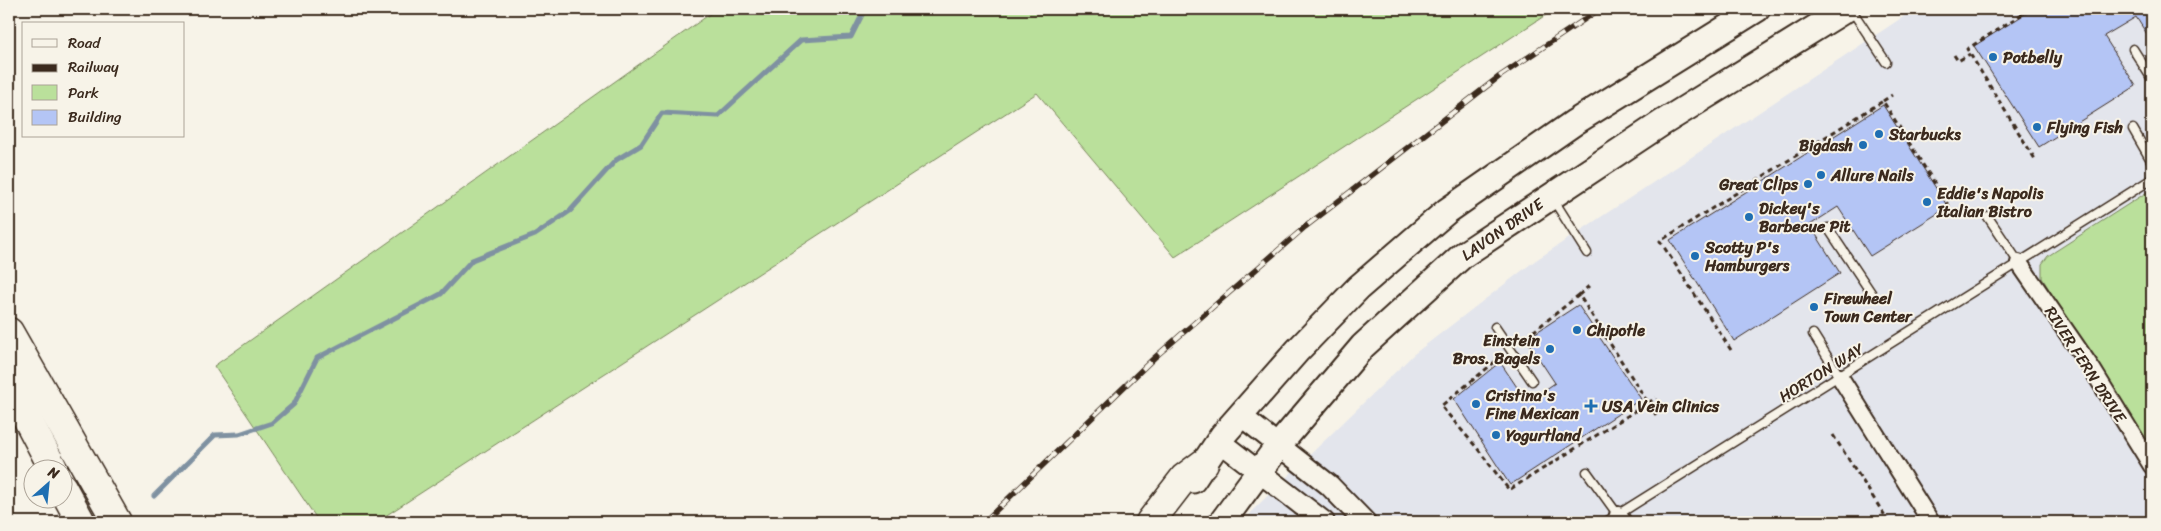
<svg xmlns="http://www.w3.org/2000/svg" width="2161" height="531" viewBox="0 0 2161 531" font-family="Sriracha,sans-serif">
<rect width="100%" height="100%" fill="#f7f3e8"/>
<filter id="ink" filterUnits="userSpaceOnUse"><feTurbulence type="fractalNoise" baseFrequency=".02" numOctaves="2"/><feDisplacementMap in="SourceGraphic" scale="10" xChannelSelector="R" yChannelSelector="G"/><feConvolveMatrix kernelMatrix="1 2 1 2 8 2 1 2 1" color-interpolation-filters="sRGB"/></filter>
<g filter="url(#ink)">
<polygon fill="#e3e5ec" points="1915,9 2152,9 2152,522 1245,522 1253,510 1414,354 1536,260"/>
<g fill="#bae09b" stroke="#7a855c">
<polygon points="717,9 1555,9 1175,257 1037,93 376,522 319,522 214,366"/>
<polygon points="2152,189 2152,453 2042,278 2042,264 2048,256"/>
</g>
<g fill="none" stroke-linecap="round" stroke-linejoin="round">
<polyline stroke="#7f91a1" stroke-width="5" points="154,496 215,435 239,434 272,423 294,404 317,358 441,294 472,260 535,235 570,211 616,160 641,145 662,113 718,116 801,40 851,37 865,9"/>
</g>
<g fill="#b4c5f5" stroke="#3b2a1e">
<polygon points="2033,9 2152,9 2152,42 2136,17 2104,36 2136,86 2039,147 1974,46"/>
<polygon points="1883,105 1948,207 1870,256 1838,207 1810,225 1840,273 1734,341 1670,240"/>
<polygon points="1578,305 1641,399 1510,485 1454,399 1500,362 1527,402 1555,383 1526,339"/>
</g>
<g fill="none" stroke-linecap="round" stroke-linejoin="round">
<defs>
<g id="service">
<polyline points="1851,9 1886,62"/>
<polyline points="2133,49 2152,79"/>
<polyline points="2133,129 2152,162"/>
<polyline points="1553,199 1587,253"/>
<polyline points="1988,217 2019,263"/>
<polyline points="1828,228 1872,294"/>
<polyline points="1495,327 1532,381"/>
<polyline points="1813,334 1840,377"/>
<polyline points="1587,472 1618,515"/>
<polyline points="1606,522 2152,179"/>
</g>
<g id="minor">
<polyline points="2019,263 2092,369 2152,466"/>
<polyline points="1840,377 1931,522"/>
<polyline points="1618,515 1623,522"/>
</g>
<g id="tertiary">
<polyline points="1240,415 1329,485 1365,522"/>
<polyline points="1219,441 1324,522"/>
</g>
<g id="primary">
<polyline points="1193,480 1223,435 1298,350 1358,288 1447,211 1575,122 1757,9"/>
<polyline points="1222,522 1278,446 1363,346 1463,255 1662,123 1846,9"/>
</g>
<g id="motorway">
<polyline points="9,332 117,522"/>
<polyline points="9,384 53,468"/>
<polyline points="62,487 81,522"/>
<polyline points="1150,522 1184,478 1204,463"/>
</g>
</defs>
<use href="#service" stroke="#3b2a1e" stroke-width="11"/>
<use href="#minor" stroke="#3b2a1e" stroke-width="20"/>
<use href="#tertiary" stroke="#3b2a1e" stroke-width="24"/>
<use href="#primary" stroke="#3b2a1e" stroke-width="29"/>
<use href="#motorway" stroke="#3b2a1e" stroke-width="31"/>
<g stroke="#3b2a1e" stroke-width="3" stroke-dasharray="5 4" stroke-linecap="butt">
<polyline points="2030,9 1967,49 2035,159"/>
<polyline points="1954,55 1958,61 1970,54"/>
<polyline points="1883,101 1892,95"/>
<polyline points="1579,295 1589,286"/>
<polyline points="1519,343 1579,295 1656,415"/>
<polyline points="1731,350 1660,241 1883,101 1952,211"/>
<polyline points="1502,356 1441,406 1477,448 1509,490 1656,398"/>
<polyline points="1833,435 1889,522"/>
</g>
<use href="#service" stroke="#f7f3e8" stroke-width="8"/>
<use href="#minor" stroke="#f7f3e8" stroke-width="16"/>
<use href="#tertiary" stroke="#f7f3e8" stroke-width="20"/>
<use href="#primary" stroke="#f7f3e8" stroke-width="25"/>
<use href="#motorway" stroke="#f7f3e8" stroke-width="28"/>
<defs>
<polyline id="rail" points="984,522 1154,358 1305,227 1500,76 1600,9"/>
</defs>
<use href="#rail" stroke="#3b2a1e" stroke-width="5.5"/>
<use href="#rail" stroke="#f7f3e8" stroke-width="4" stroke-dasharray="11" stroke-linecap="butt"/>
</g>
</g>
<g fill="#1f6fb2" stroke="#f7f3e8" stroke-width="2">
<circle cx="1993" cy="57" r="5"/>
<circle cx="2037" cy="127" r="5"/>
<circle cx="1879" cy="134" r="5"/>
<circle cx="1863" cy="145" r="5"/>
<circle cx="1821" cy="175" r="5"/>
<circle cx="1808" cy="184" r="5"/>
<circle cx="1927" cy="202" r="5"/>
<circle cx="1749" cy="217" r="5"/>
<circle cx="1695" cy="256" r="5"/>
<circle cx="1814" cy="307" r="5"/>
<circle cx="1577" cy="330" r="5"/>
<circle cx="1550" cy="349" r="5"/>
<circle cx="1476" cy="404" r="5"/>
<path d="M1588.5 398.5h5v5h5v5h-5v5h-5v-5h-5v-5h5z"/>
<circle cx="1496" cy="435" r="5"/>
</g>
<g text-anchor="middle" stroke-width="4" stroke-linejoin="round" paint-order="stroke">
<g font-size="16" font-weight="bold" fill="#3b2a1e" stroke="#f7f3e8" text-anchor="start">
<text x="2003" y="63">Potbelly</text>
<text x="2047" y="133">Flying Fish</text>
<text x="1889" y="140">Starbucks</text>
<text x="1853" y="151" text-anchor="end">Bigdash</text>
<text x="1831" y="181">Allure Nails</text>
<text x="1798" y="190" text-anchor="end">Great Clips</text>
<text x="1937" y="199">Eddie's Napolis<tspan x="1937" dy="18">Italian Bistro</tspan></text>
<text x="1759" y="214">Dickey's<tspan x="1759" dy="18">Barbecue Pit</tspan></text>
<text x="1705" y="253">Scotty P's<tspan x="1705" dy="18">Hamburgers</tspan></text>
<text x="1824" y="304">Firewheel<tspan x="1824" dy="18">Town Center</tspan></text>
<text x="1587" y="336">Chipotle</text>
<text x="1540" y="346" text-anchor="end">Einstein<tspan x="1540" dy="18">Bros. Bagels</tspan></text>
<text x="1486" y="401">Cristina's<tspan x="1486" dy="18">Fine Mexican</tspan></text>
<text x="1602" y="412">USA Vein Clinics</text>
<text x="1506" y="441">Yogurtland</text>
</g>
<g font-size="16" fill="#3b2a1e" stroke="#f7f3e8">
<text transform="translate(1502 229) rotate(-35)" y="6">LAVON DRIVE</text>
<text transform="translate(2086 364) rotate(57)" y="6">RIVER FERN DRIVE</text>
<text transform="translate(1821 372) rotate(-32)" y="6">HORTON WAY</text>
</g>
</g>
<rect width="2161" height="531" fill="none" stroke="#f7f3e8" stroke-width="30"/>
<rect x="15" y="15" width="2131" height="501" fill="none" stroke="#3b2a1e" stroke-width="2" filter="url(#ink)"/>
<rect x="22" y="22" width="162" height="115" fill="#f7f3e8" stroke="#aca397"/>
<rect x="32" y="39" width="25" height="8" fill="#f7f3e8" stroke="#aca397"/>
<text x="68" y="48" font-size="15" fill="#3b2a1e">Road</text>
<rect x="32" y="64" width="25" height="8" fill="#3b2a1e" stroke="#aca397"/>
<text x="68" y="72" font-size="15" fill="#3b2a1e">Railway</text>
<rect x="32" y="85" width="25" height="15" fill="#bae09b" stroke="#aca397"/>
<text x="68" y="98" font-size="15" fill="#3b2a1e">Park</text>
<rect x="32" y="110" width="25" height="15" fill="#b4c5f5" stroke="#aca397"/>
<text x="68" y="122" font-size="15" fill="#3b2a1e">Building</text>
<g transform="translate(48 484) rotate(27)"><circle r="24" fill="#f7f3e8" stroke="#aca397"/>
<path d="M0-4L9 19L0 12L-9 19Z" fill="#1f6fb2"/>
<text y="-8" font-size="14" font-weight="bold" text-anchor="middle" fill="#3b2a1e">N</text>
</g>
</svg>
